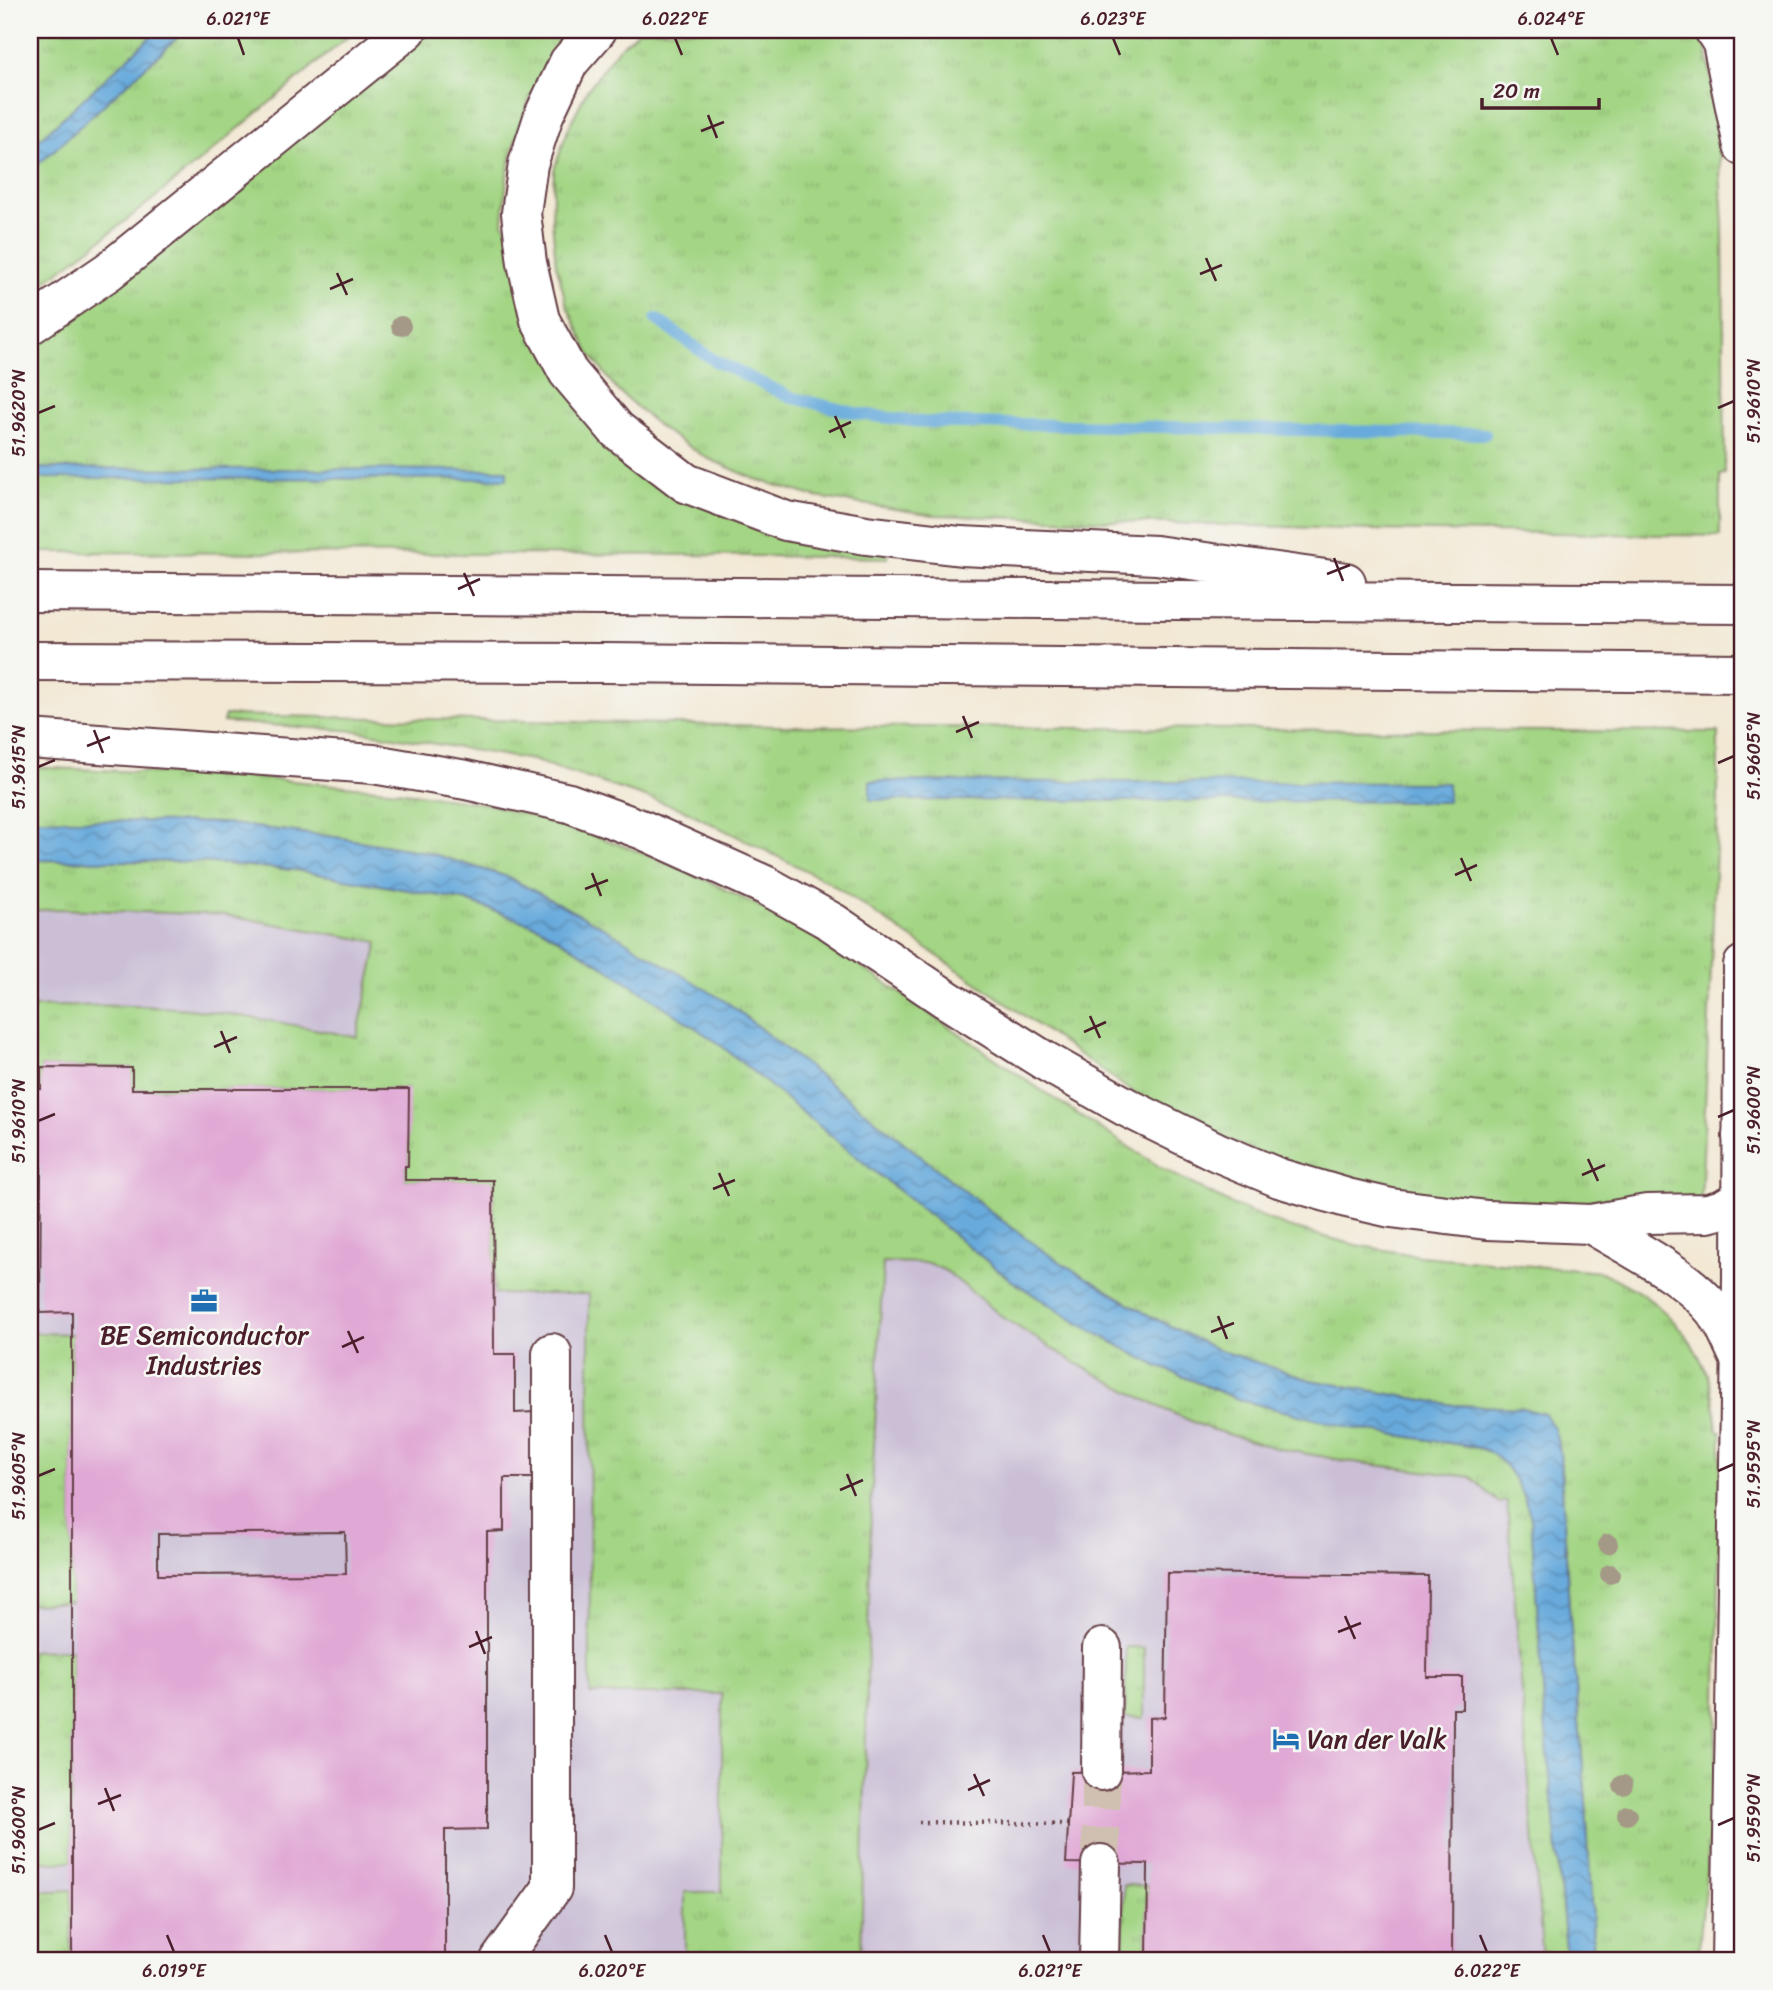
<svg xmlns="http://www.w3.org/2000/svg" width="1773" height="1990" viewBox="0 0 1773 1990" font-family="Sriracha,sans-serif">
<defs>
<pattern id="grass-tufts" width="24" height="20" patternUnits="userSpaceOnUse" patternTransform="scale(1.75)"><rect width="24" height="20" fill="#a3d584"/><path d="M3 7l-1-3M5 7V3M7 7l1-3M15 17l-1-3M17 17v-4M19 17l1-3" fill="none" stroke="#8eb672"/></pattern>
<pattern id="water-waves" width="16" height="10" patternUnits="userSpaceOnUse" patternTransform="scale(1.75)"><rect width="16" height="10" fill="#67aadc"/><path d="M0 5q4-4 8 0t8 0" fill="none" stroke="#578ab3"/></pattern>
</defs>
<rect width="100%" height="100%" fill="#f6f6f2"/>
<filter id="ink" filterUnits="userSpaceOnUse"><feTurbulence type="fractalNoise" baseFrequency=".0143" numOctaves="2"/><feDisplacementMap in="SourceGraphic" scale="14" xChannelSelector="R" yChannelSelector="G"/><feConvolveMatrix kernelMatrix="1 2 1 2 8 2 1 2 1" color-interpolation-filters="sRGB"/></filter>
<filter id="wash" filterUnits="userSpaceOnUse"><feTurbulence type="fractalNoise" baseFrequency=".00686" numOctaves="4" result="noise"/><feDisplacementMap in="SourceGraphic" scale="28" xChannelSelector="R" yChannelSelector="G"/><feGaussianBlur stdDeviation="1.57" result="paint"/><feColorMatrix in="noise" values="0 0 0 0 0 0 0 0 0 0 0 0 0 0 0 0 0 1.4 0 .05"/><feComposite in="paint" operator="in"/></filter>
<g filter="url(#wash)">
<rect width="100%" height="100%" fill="#f2e8d4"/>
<polygon fill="#cbbfd6" points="30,838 203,840 1532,1438 1576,1960 30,1960"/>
<g fill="url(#grass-tufts)" stroke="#767a58" stroke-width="2">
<path d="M30,30H356C249,119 144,212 30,292Z"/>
<polygon points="434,30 572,30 548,64 530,98 514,144 507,176 503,222 621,454 887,553 887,558 691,555 30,552 30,343"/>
<polygon points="639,30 1695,30 1706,48 1717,113 1723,224 1725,474 1720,475 1720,536 1372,530 934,515 816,497 755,479 707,458 662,429 617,390 588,351 567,306 556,264 552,220 554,170 568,129 586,92 616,51"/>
<polygon points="225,715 777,726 1718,732 1718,801 1701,1203 1549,1210 1427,1202 1261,1155 1154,1107 986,989 829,882 682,809 532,760 357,731 223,722"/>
<path d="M30,767L249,777L398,791L488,804L568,826L640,852L708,881L779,916L842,953L1041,1090L1163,1169L1233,1205L1288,1227L1356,1245L1420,1256L1601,1272C1648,1292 1688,1325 1707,1374C1714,1392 1715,1412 1717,1432H1721L1716,1769L1698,1960H1594L1586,1801L1569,1606L1560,1451L1554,1428L1522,1408L1453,1405L1310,1380L1216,1349L1150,1316L1052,1257L1000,1219L728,1003L508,877L426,852L335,837L224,823L30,819Z"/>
<path d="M30,860L201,862L295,870L464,900L539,927L613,972L718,1043L874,1171L1012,1281L1081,1325L1155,1365L1240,1400L1351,1428L1468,1446C1473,1447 1480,1448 1485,1450C1510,1461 1524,1494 1531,1519L1546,1733L1567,1960H1543L1507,1501L1499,1503L1471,1477L1352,1462L1275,1448L1207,1428L1157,1406L1079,1365L1005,1319L946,1271L928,1263L883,1262L871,1508L861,1960H685V1892H722V1694H590L589,1294H494L493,1181L405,1180V1166L408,1165V1089H132L131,1068L41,1067V1089L30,1088V1007C79,1005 127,1004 176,1008C236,1013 297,1026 357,1037L378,942L223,915L60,909L30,911Z"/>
<polygon points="30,1333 72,1334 72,1602 30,1604"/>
<polygon points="1126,1647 1144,1648 1144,1718 1125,1717"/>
<polygon points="72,1650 72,1861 30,1863 30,1651"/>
<polygon points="1124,1885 1148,1886 1147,1960 1123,1960"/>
<polygon points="72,1890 71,1960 30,1960 30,1892"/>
</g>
<g fill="url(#water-waves)" stroke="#586484" stroke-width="2">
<polygon points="158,30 186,30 30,172 30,148"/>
<polygon points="30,468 507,470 507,479 30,478"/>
<polygon points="870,781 1448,783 1448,802 870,800"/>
<path d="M30,819L224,823L335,837L426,852L508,877L603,927L728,1003L1000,1219L1052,1257L1150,1316L1216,1349L1310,1380L1453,1405L1522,1408L1545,1414L1554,1428L1560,1451L1569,1606L1586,1801L1594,1960H1567L1546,1733L1531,1519C1524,1494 1510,1461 1485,1450C1480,1448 1473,1447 1468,1446L1351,1428L1240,1400L1155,1365L1081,1325L1012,1281L874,1171L718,1043L613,972L539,927L464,900L295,870L201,862L30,860Z"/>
</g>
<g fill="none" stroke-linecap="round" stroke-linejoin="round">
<polyline stroke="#67aadc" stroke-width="12" points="656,319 715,361 790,397 859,414 921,422 1485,434"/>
</g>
<g id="blocks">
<g fill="#e0a8d5" fill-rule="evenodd">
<path d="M41,1067L132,1068V1089H409L408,1166H405V1180H493L494,1354H515V1413L534,1412V1478H504V1531L487,1532V1829L445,1830V1960H72V1312L40,1313L41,1165H32L30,1159V1131H33V1088L41,1089ZM345,1532L346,1574L158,1575V1534Z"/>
<polygon points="1167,1573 1428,1576 1427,1677 1462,1677 1462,1709 1453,1709 1452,1960 1147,1960 1148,1864 1066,1863 1071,1772 1149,1770 1149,1718 1165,1717"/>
</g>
</g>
</g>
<g filter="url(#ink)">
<use href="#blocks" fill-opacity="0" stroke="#633d44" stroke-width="2"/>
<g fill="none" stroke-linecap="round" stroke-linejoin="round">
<polyline stroke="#d0c0b2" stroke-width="38" stroke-dasharray="38 19" stroke-linecap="butt" points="1101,1771 1101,1864"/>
<defs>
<g id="minor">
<polyline points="1101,1771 1102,1648"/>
<polyline points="500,1960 552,1888 552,1353"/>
<polyline points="1099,1960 1101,1864"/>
</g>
<polyline id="major" points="1731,1960 1742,1278 1743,965"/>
<g id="highway">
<polyline points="597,30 569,62 544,115 528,164 521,213 527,263 540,320 568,372 617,430 686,483 786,521 866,535 961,546 1156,555 1346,582"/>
<polyline points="1714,30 1722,43 1743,146"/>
<polyline points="30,325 109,271 407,30"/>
<polyline points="30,592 1743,604"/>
<polyline points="30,661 603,663 1743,673"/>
<polyline points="30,739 373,764 466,780 569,803 643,830 767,886 832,922 946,999 1045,1061 1126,1107 1217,1152 1279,1178 1347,1198 1391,1208 1487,1220 1591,1224 1647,1214 1708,1213 1723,1209 1743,1197"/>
<polyline points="1742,1136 1743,1138"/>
<path d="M1591,1224C1632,1249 1695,1279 1721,1320C1728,1332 1734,1347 1740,1359"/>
</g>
</defs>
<use href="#minor" stroke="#633d44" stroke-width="42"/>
<use href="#major" stroke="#633d44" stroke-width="42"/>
<use href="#highway" stroke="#633d44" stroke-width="42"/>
<polyline stroke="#633d44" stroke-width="4.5" stroke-dasharray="2 5" stroke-linecap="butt" points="919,1822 1068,1824"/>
<use href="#minor" stroke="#fff" stroke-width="38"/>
<use href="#major" stroke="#fff" stroke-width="38"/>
<use href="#highway" stroke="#fff" stroke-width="38"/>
</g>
<g fill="#a49886">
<circle cx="401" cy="326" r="10"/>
<circle cx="1608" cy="1544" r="10"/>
<circle cx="1610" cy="1574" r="10"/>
<circle cx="1623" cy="1785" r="10"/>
<circle cx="1627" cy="1815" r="10"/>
</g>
</g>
<path fill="none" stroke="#4a1f2b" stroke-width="2.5" d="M238,38L244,55M675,38L682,55M1113,38L1120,55M1551,38L1558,55M708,115L717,138M701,131L724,122M1206,258L1216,281M337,273L347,295M1200,274L1222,265M330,289L353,279M1718,408L1734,401M38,413L55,406M835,416L845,438M829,432L851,422M1334,558L1343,581M464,573L474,596M1327,574L1350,565M458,589L480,579M963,716L972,738M94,730L103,753M956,732L979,722M87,746L110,737M1718,763L1734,756M38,767L55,760M1461,858L1471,881M592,873L601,896M1455,875L1477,865M585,889L608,880M1090,1016L1100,1038M221,1031L230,1053M1084,1032L1106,1022M214,1047L237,1037M1718,1117L1734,1110M38,1121L55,1114M1588,1159L1598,1181M719,1173L729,1196M1582,1175L1605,1165M713,1189L735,1180M1218,1316L1227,1339M348,1331L358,1353M1211,1332L1234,1323M342,1347L364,1337M1718,1471L1734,1464M847,1474L856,1496M38,1476L55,1469M840,1490L863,1480M1345,1616L1355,1639M476,1631L485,1654M1338,1632L1361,1623M469,1647L492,1637M974,1774L984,1796M105,1788L114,1811M968,1790L990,1780M98,1804L121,1795M1718,1825L1734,1818M38,1830L55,1823M167,1935L174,1952M605,1935L612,1952M1043,1935L1050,1952M1480,1935L1487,1952"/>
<defs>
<symbol id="office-bare" viewBox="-9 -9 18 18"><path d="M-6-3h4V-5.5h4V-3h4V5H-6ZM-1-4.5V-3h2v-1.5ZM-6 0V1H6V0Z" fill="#1f6fb2" stroke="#f6f6f2" stroke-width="2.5" paint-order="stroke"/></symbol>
<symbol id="hotel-bare" viewBox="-9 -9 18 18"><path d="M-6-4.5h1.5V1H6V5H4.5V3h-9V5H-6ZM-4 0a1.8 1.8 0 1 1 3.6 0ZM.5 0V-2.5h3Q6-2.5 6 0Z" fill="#1f6fb2" stroke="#f6f6f2" stroke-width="2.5" paint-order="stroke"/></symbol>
</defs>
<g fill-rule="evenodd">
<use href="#office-bare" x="185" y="1282" width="38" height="38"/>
<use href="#hotel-bare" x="1267" y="1720" width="38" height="38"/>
</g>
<g text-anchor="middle" stroke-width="5" stroke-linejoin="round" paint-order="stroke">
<g font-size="26" fill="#4a1f2b" stroke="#f6f6f2">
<text x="204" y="1344">BE Semiconductor<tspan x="204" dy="30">Industries</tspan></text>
<text x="1307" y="1748" text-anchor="start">Van der Valk</text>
</g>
</g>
<rect width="1773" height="1990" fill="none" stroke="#f6f6f2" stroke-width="77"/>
<path d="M1482 98v10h117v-10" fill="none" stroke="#4a1f2b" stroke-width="3.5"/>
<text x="1493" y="98" font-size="21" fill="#4a1f2b" stroke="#f6f6f2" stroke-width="5" paint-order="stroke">20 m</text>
<rect x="38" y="38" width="1696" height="1914" fill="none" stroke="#4a1f2b" stroke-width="2.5"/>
<g font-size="18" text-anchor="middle" fill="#4a1f2b">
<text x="238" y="25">6.021°E</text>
<text x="675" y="25">6.022°E</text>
<text x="1113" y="25">6.023°E</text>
<text x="1551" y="25">6.024°E</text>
<text transform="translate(1754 401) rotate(-90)" y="6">51.9610°N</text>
<text transform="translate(19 413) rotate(-90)" y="6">51.9620°N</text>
<text transform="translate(1754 756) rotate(-90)" y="6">51.9605°N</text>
<text transform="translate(19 767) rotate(-90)" y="6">51.9615°N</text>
<text transform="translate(1754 1110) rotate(-90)" y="6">51.9600°N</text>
<text transform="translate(19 1121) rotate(-90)" y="6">51.9610°N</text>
<text transform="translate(1754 1464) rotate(-90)" y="6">51.9595°N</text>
<text transform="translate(19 1476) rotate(-90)" y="6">51.9605°N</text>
<text transform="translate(1754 1818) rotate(-90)" y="6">51.9590°N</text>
<text transform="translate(19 1830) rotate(-90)" y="6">51.9600°N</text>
<text x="174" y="1977">6.019°E</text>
<text x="612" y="1977">6.020°E</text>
<text x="1050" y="1977">6.021°E</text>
<text x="1487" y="1977">6.022°E</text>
</g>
</svg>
